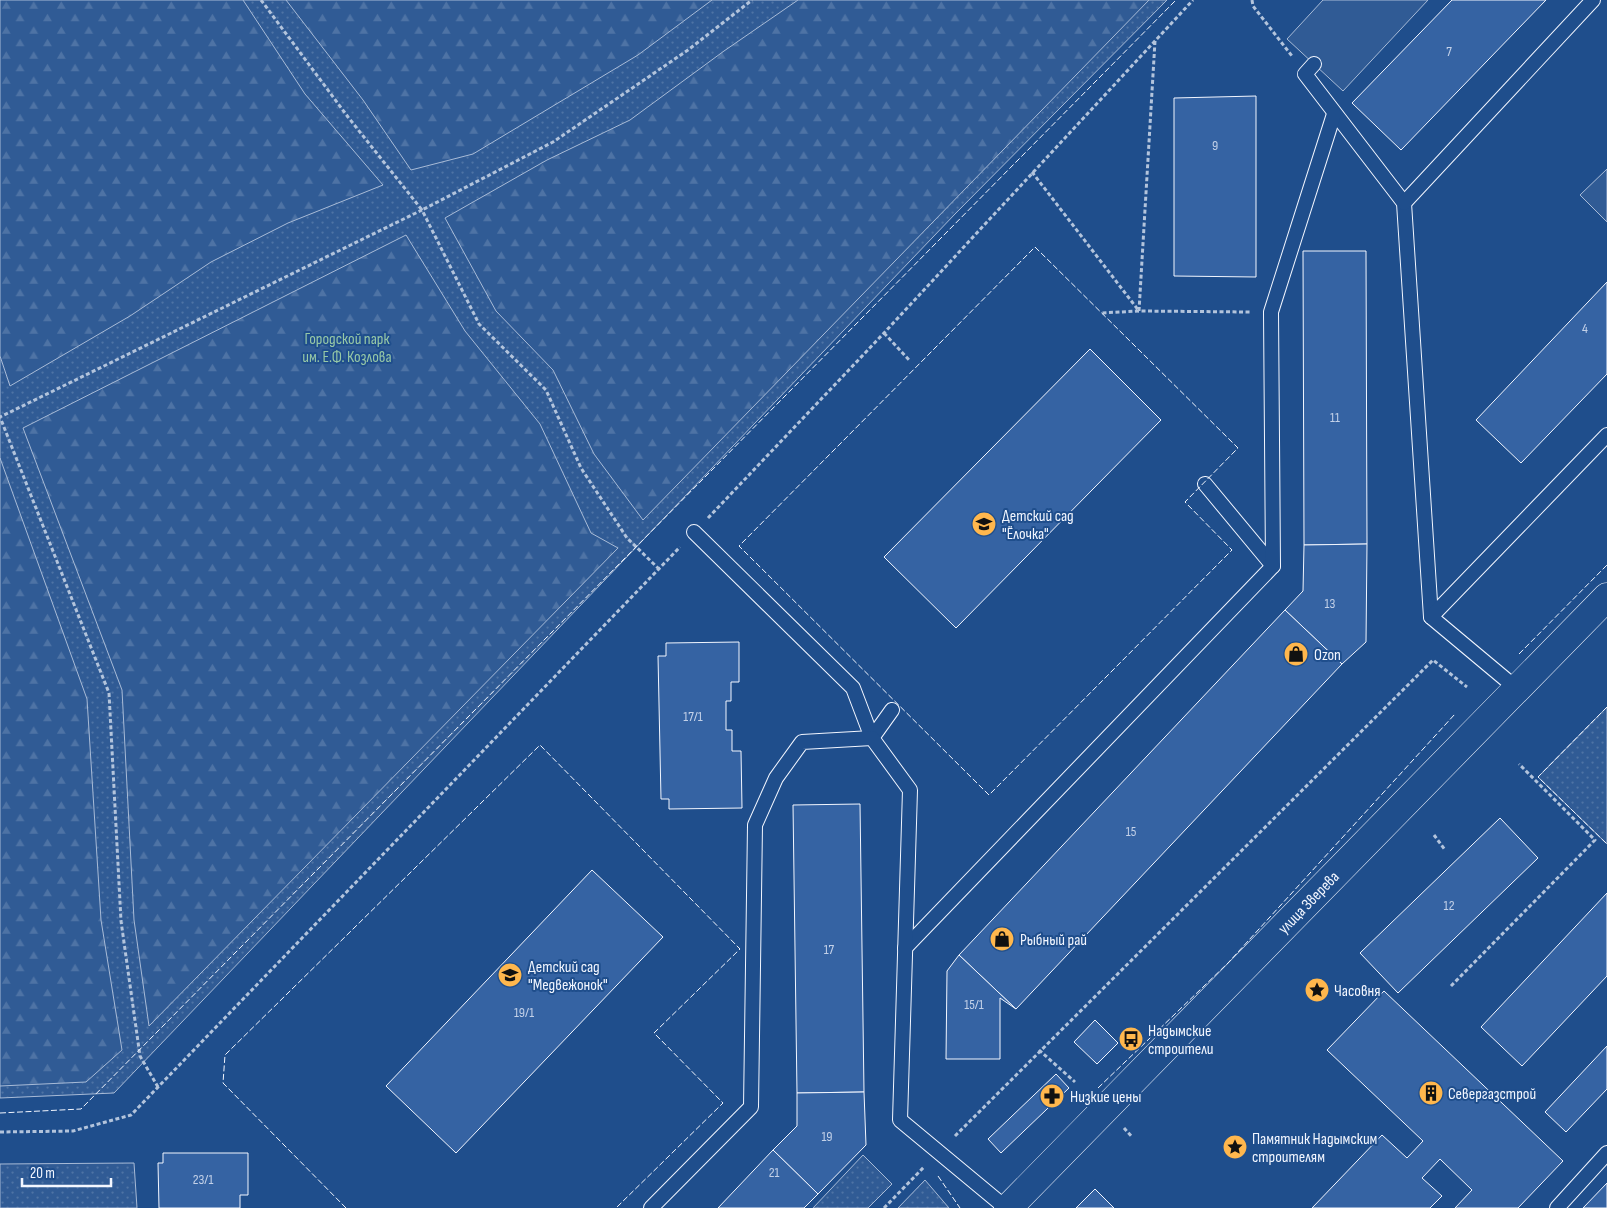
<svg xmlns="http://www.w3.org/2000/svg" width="1607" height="1208" viewBox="0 0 1607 1208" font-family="'Sofia Sans Condensed',sans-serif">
<defs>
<pattern id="grass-dots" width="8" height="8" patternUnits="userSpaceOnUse" patternTransform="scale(1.25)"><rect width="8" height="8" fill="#305b95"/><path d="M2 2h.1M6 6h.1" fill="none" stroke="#4e73a5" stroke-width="1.8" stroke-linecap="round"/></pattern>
<pattern id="forest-firs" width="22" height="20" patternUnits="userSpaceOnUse" patternTransform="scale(1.25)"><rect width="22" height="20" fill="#305b95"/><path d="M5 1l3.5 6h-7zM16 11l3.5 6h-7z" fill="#4e73a5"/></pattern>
</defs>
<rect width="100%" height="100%" fill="#1f4e8c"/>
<g fill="url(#grass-dots)" stroke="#a8bbd7">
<polygon points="0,0 1167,0 955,214 114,1093 0,1098"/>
<polygon points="1607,707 1607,844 1538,777"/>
<polygon points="863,1155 892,1184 868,1208 813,1208"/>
<polygon points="134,1163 137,1208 0,1208 0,1164"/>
<polygon points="925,1180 949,1208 898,1208"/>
</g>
<g fill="url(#forest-firs)" stroke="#a8bbd7">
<polygon points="0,0 243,0 305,94 383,185 288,223 211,262 130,316 10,386 0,356"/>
<polygon points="286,0 712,0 638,55 473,154 411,170 363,100"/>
<polygon points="798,0 1149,0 643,520 594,454 553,370 496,311 445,218 547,160 630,120 724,51"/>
<polygon points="406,235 465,331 540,424 591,533 618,548 149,1026 134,920 122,690 23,428"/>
<polygon points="0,458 87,699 101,920 122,1050 86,1082 0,1086"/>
</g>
<g fill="#305b95" stroke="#a8bbd7">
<polygon points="1323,0 1428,0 1343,91 1287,39"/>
<polygon points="1607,169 1607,222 1580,195"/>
</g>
<g fill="#3563a3" stroke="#f2f6ff">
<polygon points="1452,0 1546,0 1401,150 1352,103"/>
<polygon points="1256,96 1256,277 1174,276 1174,98"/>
<polygon points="1303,251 1366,251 1367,544 1304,545"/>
<polygon points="1607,282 1607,374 1521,463 1476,420"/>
<polygon points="1090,349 1161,420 956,628 884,557"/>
<polygon points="1367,544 1366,642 1342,664 1285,610 1303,591 1304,545"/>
<polygon points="1285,610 1342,664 1016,1009 959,955"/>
<polygon points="739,642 739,682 731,682 731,701 726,701 726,730 732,730 732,751 741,751 742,808 669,809 669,799 661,799 658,656 666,656 666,643"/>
<polygon points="860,804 864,1092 797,1093 793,805"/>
<polygon points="1500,818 1538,858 1398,993 1360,953"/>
<polygon points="592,870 663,937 456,1153 386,1086"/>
<polygon points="1607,893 1607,976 1522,1066 1481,1027"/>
<polygon points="959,955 1016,1009 1000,998 1000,1059 946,1059 947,971"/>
<polygon points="1384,991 1563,1161 1518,1208 1455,1208 1472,1190 1440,1159 1422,1178 1442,1196 1430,1208 1312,1208 1382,1135 1407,1158 1423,1141 1327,1050"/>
<polygon points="1095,1020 1118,1043 1097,1064 1074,1042"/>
<polygon points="1607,1046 1607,1089 1566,1132 1545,1112"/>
<polygon points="1056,1074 1069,1088 1001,1153 988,1139"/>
<polygon points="864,1092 866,1145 818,1194 773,1150 797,1126 797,1093"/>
<polygon points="773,1150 818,1194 804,1208 718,1208"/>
<polygon points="163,1153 248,1153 248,1195 240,1195 240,1208 159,1208 158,1163 163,1163"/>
<polygon points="1607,1183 1607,1208 1583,1208"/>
<polygon points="1095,1189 1114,1208 1076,1208"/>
</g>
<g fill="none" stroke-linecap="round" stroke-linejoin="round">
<defs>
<g id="service">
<polyline points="1314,64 1305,74 1404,203 1431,617"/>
<polyline points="1404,203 1593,0"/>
<polyline points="1205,484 1273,566"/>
<polyline points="694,532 853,688 872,738 892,710"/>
<polyline points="1516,688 1431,617 1607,435"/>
<polyline points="905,948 1273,566 1271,312 1334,114"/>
<polyline points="651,1208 751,1107 755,825 776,778 802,742 872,738 910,790 900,1120 1006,1208"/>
<polyline points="1557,1208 1607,1153"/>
</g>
<polyline id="tertiary" points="1008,1208 1607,597"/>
</defs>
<use href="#service" stroke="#f2f6ff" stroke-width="16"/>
<use href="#tertiary" stroke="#f2f6ff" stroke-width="29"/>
<g stroke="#b3c4dc" stroke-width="3" stroke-dasharray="4 2.5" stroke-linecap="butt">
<polyline points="261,0 348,117 422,210 553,142 688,50 752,0"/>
<polyline points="1252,0 1253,6 1292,56"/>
<polyline points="1155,41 1139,311 1250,312"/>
<polyline points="1032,172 1139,311 1101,313"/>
<polyline points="884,333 910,361"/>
<polyline points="708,518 884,333 1193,0"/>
<polyline points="1434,835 1445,850"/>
<polyline points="1451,986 1595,840 1519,764"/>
<polyline points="1039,1050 1075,1082"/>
<polyline points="158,1087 140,1056 121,921 109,693 0,417 422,210 479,324 546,390 581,468 627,538 659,569"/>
<polyline points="1124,1128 1132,1137"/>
<polyline points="0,1132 73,1131 131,1115 680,547"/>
<polyline points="955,1136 1433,660 1467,687"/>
<polyline points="884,1208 924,1167"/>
</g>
<use href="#service" stroke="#1f4e8c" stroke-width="14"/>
<use href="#tertiary" stroke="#1f4e8c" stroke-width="28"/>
<g stroke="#f2f6ff" stroke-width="1" stroke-dasharray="6 2.5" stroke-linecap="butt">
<polygon points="1035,247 1238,448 1185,502 1232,550 989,795 739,546"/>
<polyline points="1519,654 1607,565"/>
<polyline points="1607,707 1538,777 1607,844"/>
<polyline points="1098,1088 1228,963 1455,714"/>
<polyline points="0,1113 81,1109 1176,0"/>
<polyline points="938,1176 960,1208"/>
<polyline points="346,1208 223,1083 225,1055 540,745 740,949 654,1033 723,1103 616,1208"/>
</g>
</g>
<defs>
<symbol id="school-disc" viewBox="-11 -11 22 22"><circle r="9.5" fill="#ffb74d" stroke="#1f4e8c"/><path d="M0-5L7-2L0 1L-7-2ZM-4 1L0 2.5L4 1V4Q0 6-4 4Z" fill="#111"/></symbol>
<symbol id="shop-disc" viewBox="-11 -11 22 22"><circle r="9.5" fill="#ffb74d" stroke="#1f4e8c"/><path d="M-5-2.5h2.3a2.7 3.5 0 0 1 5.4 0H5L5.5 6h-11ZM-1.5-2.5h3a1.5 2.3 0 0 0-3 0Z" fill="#111"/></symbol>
<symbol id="sight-disc" viewBox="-11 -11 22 22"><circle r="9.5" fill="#ffb74d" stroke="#1f4e8c"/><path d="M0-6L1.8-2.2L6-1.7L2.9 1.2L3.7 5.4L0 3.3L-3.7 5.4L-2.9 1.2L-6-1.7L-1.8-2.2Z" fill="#111"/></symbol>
<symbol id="bus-disc" viewBox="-11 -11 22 22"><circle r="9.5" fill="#ffb74d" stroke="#1f4e8c"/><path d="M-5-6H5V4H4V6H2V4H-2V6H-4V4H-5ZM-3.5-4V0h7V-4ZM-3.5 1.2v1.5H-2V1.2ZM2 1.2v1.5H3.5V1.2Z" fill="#111"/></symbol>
<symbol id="building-disc" viewBox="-11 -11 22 22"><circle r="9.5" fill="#ffb74d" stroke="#1f4e8c"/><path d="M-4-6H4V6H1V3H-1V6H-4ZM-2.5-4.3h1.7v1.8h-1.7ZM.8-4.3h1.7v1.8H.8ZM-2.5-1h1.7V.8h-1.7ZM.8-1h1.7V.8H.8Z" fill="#111"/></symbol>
<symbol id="pharmacy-disc" viewBox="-11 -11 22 22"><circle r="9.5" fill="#ffb74d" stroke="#1f4e8c"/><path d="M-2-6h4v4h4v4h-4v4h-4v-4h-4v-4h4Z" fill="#111"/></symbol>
</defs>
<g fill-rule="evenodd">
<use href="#school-disc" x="970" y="510" width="28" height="28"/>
<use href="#shop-disc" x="1282" y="640" width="28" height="28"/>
<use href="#shop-disc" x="988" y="925" width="28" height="28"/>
<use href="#school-disc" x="496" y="961" width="28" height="28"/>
<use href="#sight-disc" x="1303" y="976" width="28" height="28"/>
<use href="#bus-disc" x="1117" y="1025" width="28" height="28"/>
<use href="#building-disc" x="1417" y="1079" width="28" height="28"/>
<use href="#pharmacy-disc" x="1038" y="1082" width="28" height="28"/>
<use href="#sight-disc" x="1221" y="1133" width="28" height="28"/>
</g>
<g text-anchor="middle" stroke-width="4" stroke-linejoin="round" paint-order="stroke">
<g font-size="14" fill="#c3d1e8">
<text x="1449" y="56">7</text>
<text x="1215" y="150">9</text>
<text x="1585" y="333">4</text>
<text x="1335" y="422">11</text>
<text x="1330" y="608">13</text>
<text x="693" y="721">17/1</text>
<text x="1131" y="836">15</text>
<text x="1449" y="910">12</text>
<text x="829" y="954">17</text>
<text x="974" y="1009">15/1</text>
<text x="524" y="1017">19/1</text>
<text x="827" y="1141">19</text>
<text x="774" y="1177">21</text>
<text x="203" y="1184">23/1</text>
</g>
<g font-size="16" fill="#97c8a6" stroke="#1f4e8c">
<text x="347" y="344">Городской парк<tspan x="347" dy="18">им. Е.Ф. Козлова</tspan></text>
</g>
<g font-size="16" fill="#f2f6ff" stroke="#1f4e8c" text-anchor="start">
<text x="1002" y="521">Детский сад<tspan x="1002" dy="18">"Ёлочка"</tspan></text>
<text x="1314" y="660">Ozon</text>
<text x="1020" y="945">Рыбный рай</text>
<text x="528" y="972">Детский сад<tspan x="528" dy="18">"Медвежонок"</tspan></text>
<text x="1334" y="996">Часовня</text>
<text x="1148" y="1036">Надымские<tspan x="1148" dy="18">строители</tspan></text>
<text x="1448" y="1099">Севергазстрой</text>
<text x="1070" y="1102">Низкие цены</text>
<text x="1252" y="1144">Памятник Надымским<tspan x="1252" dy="18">строителям</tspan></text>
</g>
<g font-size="16" fill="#f2f6ff" stroke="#1f4e8c">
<text transform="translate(1308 902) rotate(-46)" y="6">улица Зверева</text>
</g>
</g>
<path d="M22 1178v8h89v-8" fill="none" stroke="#f2f6ff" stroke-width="2.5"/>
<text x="30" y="1178" font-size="15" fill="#f2f6ff" stroke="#1f4e8c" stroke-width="4" paint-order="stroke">20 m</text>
</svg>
